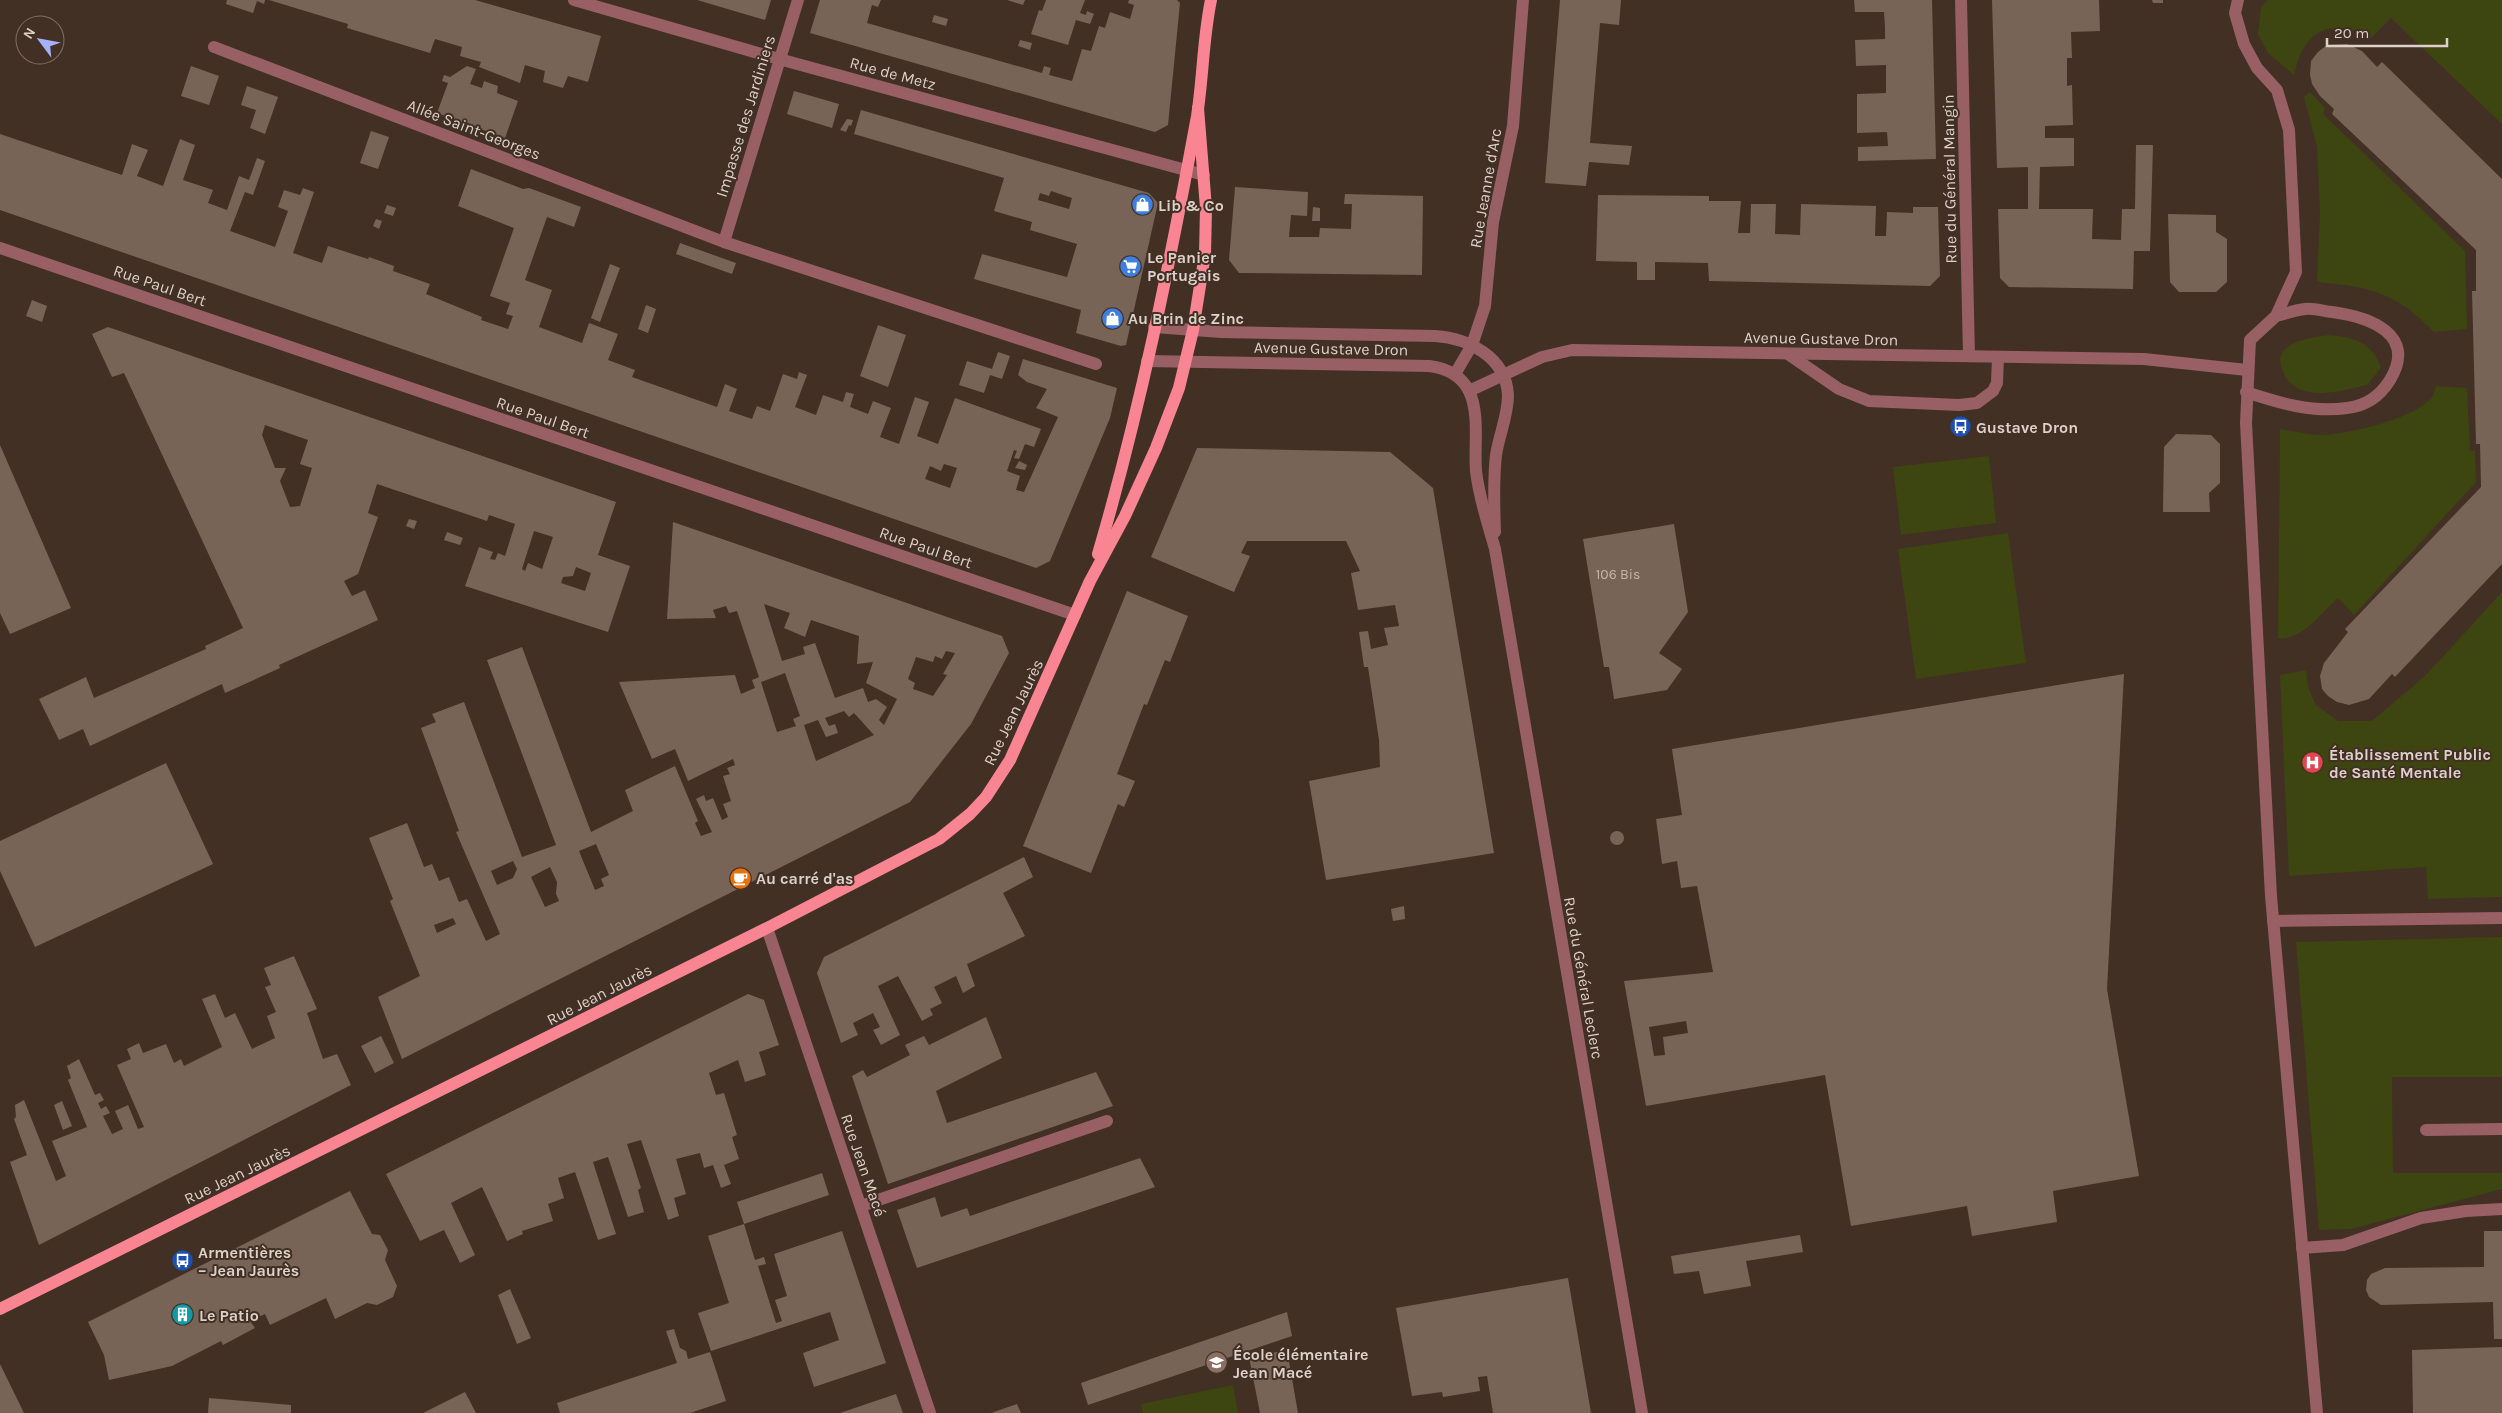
<svg xmlns="http://www.w3.org/2000/svg" width="2502" height="1413" viewBox="0 0 2502 1413" font-family="Karla,sans-serif">
<rect width="100%" height="100%" fill="#423024"/>
<g fill="#3d4511">
<path d="M2268,0H2502V124L2391,18L2370,39C2364,36 2356,30 2349,29C2313,23 2301,46 2294,75L2268,53L2258,34L2261,7Z"/>
<path d="M2310,92L2325,108L2323,114L2465,251L2467,329L2434,332C2395,292 2371,287 2317,282L2320,213L2317,147L2304,97Z"/>
<path d="M2330,335C2354,337 2373,343 2381,368L2367,385C2346,390 2320,398 2299,389C2290,385 2285,378 2282,369C2271,342 2312,337 2330,335Z"/>
<path d="M2436,386L2467,388L2470,451H2475L2476,482L2354,615L2338,598C2322,612 2301,642 2278,638L2280,429C2293,431 2306,434 2319,435C2346,435 2415,419 2432,397C2434,394 2435,389 2436,386Z"/>
<polygon points="1989,456 1996,523 1901,535 1893,467"/>
<polygon points="2008,533 2026,663 1916,679 1898,549"/>
<polygon points="2502,592 2502,897 2428,899 2426,867 2289,876 2280,675 2306,670 2308,687 2316,705 2338,721 2372,721 2425,676"/>
<polygon points="2502,937 2502,1077 2392,1077 2393,1173 2502,1173 2502,1189 2351,1229 2319,1230 2296,942"/>
<polygon points="1233,1385 1238,1413 1143,1413 1141,1404"/>
</g>
<g fill="#776456" fill-rule="evenodd">
<polygon points="227,0 265,0 264,4 257,1 253,13 226,4"/>
<polygon points="269,0 475,0 601,36 588,82 568,76 563,88 543,82 545,71 525,65 520,83 479,67 481,62 460,56 462,47 435,39 430,53 347,28 348,24"/>
<polygon points="697,0 771,0 765,20"/>
<polygon points="820,0 881,0 878,7 872,5 867,23 1042,73 1044,66 1051,68 1049,75 1072,81 1082,49 1091,51 1099,26 1105,28 1110,12 1130,19 1134,5 1128,3 1129,0 1177,0 1180,3 1168,125 1155,132 810,33"/>
<polygon points="1007,0 1025,0 1023,5"/>
<polygon points="1046,0 1085,0 1080,13 1086,15 1087,11 1094,14 1090,24 1076,20 1068,45 1031,34 1039,10 1042,11"/>
<polygon points="1560,0 1621,0 1619,25 1600,23 1590,143 1632,146 1629,165 1589,162 1586,186 1545,183"/>
<polygon points="1854,0 1932,0 1936,159 1858,161 1858,147 1888,146 1887,132 1857,133 1857,94 1886,93 1886,65 1856,66 1855,40 1885,39 1885,27 1884,12 1855,12"/>
<polygon points="1992,0 2099,0 2100,31 2071,32 2072,58 2067,58 2067,86 2072,85 2073,125 2045,126 2045,138 2074,138 2074,166 2040,167 2039,209 2093,209 2092,239 2121,240 2122,209 2135,209 2136,145 2153,145 2150,251 2134,251 2133,289 2009,287 2000,278 1998,209 2028,209 2028,167 1997,168"/>
<polygon points="2152,0 2163,0 2163,3 2153,3"/>
<polygon points="934,15 948,19 946,26 932,22"/>
<polygon points="1020,40 1032,43 1030,50 1018,46"/>
<polygon points="2347,44 2362,51 2377,67 2382,62 2502,179 2502,564 2395,677 2392,674 2369,699 2349,705 2337,702 2328,696 2322,689 2320,676 2324,663 2348,632 2345,629 2481,487 2480,444 2476,444 2472,291 2476,291 2476,250 2332,114 2334,109 2320,96 2312,84 2310,75 2311,61 2318,52 2327,45"/>
<polygon points="191,66 219,76 209,105 181,96"/>
<polygon points="467,66 476,69 470,84 482,88 484,81 498,86 497,93 518,101 505,138 437,113 448,83 442,81 444,75 450,77"/>
<polygon points="247,86 278,97 265,134 250,128 256,110 241,105"/>
<polygon points="794,91 839,104 832,128 787,114"/>
<path d="M861,110L1149,193L1158,203L1126,345L1121,346L1076,333L1081,310L974,279L982,254L1067,277L1077,244L1030,230L1032,222L994,211L1004,178L854,134ZM1051,191L1072,198L1069,209L1038,200L1040,193L1049,196Z"/>
<polygon points="847,119 853,120 851,126 849,125 846,132 840,130"/>
<polygon points="371,131 389,137 378,169 360,163"/>
<path d="M0,134L122,175L132,144L148,150L137,176L163,186L180,139L195,145L183,180L213,190L208,203L227,210L239,176L249,180L257,158L265,161L253,195L245,192L230,231L275,247L288,211L278,207L284,190L300,195L303,188L314,192L293,253L322,263L328,246L368,259L369,257L394,266L393,271L430,284L426,294L482,317L481,320L508,329L513,316L506,314L510,303L490,296L514,228L458,206L471,169L523,189L529,188L581,207L574,227L547,217L525,280L552,290L539,327L582,343L589,323L618,334L608,360L635,370L632,377L717,407L725,384L737,389L729,411L752,419L757,406L770,411L783,374L797,379L799,372L807,375L795,407L816,415L823,395L843,402L846,392L854,394L850,407L868,414L873,401L891,408L880,437L899,444L915,397L929,402L917,436L938,444L955,398L1041,429L1034,447L1025,444L1019,459L1014,458L1017,451L1014,450L1007,471L1020,476L1016,490L1024,492L1058,417L1036,408L1047,389L1027,382L1018,375L1023,359L1117,388L1110,418L1050,561L1036,568L0,210ZM944,464L957,468L950,488L925,479L930,466L941,471Z"/>
<polygon points="1235,187 1308,192 1307,216 1291,215 1289,237 1319,237 1320,228 1351,229 1352,204 1344,204 1345,194 1423,196 1422,275 1239,273 1229,260"/>
<polygon points="1598,195 1709,196 1709,201 1741,201 1738,233 1750,233 1751,204 1776,204 1775,234 1800,235 1801,204 1876,206 1875,236 1886,236 1887,212 1913,213 1913,207 1938,207 1940,276 1930,286 1709,281 1708,263 1655,262 1655,280 1637,280 1637,262 1596,261"/>
<polygon points="387,205 396,208 393,216 384,213"/>
<polygon points="1313,207 1320,208 1320,221 1312,221"/>
<polygon points="2168,214 2216,215 2216,232 2227,239 2227,282 2216,292 2179,292 2170,282"/>
<polygon points="376,219 382,221 379,229 373,226"/>
<polygon points="680,243 736,263 732,274 676,254"/>
<polygon points="610,264 620,268 600,322 591,318"/>
<polygon points="32,300 47,306 42,322 26,316"/>
<polygon points="646,305 656,309 648,333 638,329"/>
<polygon points="878,325 906,335 888,387 860,376"/>
<path d="M108,327L616,502L598,555L630,566L608,632L465,586L479,547L493,552L490,559L495,560L498,553L505,556L515,524L489,515L487,521L377,484L368,513L378,517L358,574L344,581L352,596L365,590L378,620L279,665L280,668L225,693L222,684L90,746L83,729L59,740L39,699L86,677L94,698L206,649L205,646L243,628L124,373L112,377L92,334ZM265,425L308,440L300,464L312,468L300,506L290,507L280,481L286,468H275L262,435ZM534,531L553,537L542,569L528,563L525,571L522,569ZM576,567L591,573L585,591L561,583L563,577L573,576Z"/>
<polygon points="998,352 1010,356 1002,379 990,375 984,393 959,385 967,361 992,369"/>
<polygon points="2176,434 2211,435 2220,444 2220,483 2209,493 2210,512 2163,512 2164,447"/>
<polygon points="0,445 71,608 10,634 0,613"/>
<polygon points="1197,448 1390,452 1433,488 1494,853 1326,880 1309,781 1380,767 1379,740 1368,667 1364,667 1359,632 1368,631 1371,649 1388,645 1384,628 1399,626 1395,605 1358,610 1351,573 1360,571 1346,541 1247,541 1241,553 1250,556 1234,592 1151,557"/>
<polygon points="1019,461 1027,465 1025,470 1015,468"/>
<polygon points="409,519 417,521 414,529 406,526"/>
<path d="M673,522L1002,636L1009,653L971,724L910,802L402,1059L378,997L420,976L390,901L393,899L369,838L407,823L424,867L432,864L439,881L449,877L459,902L467,899L486,941L500,934L456,832L459,831L421,728L436,722L432,714L464,702L522,857L556,845L487,660L522,647L591,832L633,811L625,790L675,766L698,821L695,823L701,836L712,832L696,799L704,795L706,801L713,798L722,820L728,817L723,804L731,801L723,776L730,774L727,768L735,765L733,759L688,781L675,749L652,759L619,682L735,675L741,694L755,688L752,680L759,677L737,611L729,613L726,606L713,610L716,618L667,619ZM764,604L790,613L784,628L805,637L811,620L859,636L857,664L873,662L866,683L897,699L884,725L879,720L887,707L876,699L868,702L863,688L835,698L815,643L803,647L805,654L782,661ZM946,651L955,653L943,674L947,675L933,696L913,689L915,683L908,679L916,657L933,662L935,656L942,659ZM785,673L800,716L793,719L796,726L777,732L761,682ZM844,711L849,717L854,713L874,735L816,761L804,725L818,720L826,737L838,733L835,724L829,726L825,718ZM596,844L609,875L601,879L604,886L595,890L579,851ZM513,861L517,869L513,878L497,885L491,871ZM550,867L557,882L556,894L559,901L545,907L531,877ZM453,918L456,924L437,933L434,925Z"/>
<polygon points="1674,524 1688,612 1659,653 1682,669 1667,690 1614,699 1609,667 1604,667 1583,539"/>
<polygon points="447,532 463,538 460,545 444,540"/>
<polygon points="1127,591 1188,616 1170,662 1165,660 1147,705 1144,704 1117,774 1135,781 1124,807 1118,804 1091,873 1023,846"/>
<path d="M2124,674L2107,989L2139,1176L2053,1191L2057,1222L1972,1236L1967,1206L1851,1226L1825,1075L1646,1106L1624,981L1713,972L1697,886L1681,888L1677,861L1662,864L1656,819L1682,815L1672,749ZM1686,1021L1688,1033L1663,1037L1665,1055L1654,1056L1649,1027Z"/>
<polygon points="166,763 213,864 35,947 0,871 0,841"/>
<circle cx="1617" cy="838" r="7"/>
<polygon points="1024,857 1033,877 1003,893 1025,936 967,964 975,986 963,993 956,976 934,987 942,1003 930,1009 933,1015 922,1021 898,976 878,986 900,1035 881,1045 873,1030 880,1027 873,1013 853,1023 858,1035 841,1043 817,973 824,957"/>
<polygon points="1404,906 1405,919 1393,921 1391,909"/>
<polygon points="294,956 317,1009 307,1013 323,1059 337,1054 351,1085 39,1245 10,1162 27,1155 14,1119 16,1117 15,1105 24,1100 56,1181 66,1176 52,1141 87,1127 68,1080 71,1078 67,1066 79,1059 95,1095 100,1093 104,1100 98,1103 101,1109 106,1106 110,1113 103,1116 112,1134 123,1129 115,1111 128,1105 138,1129 144,1127 117,1065 131,1059 127,1049 139,1043 143,1053 166,1044 174,1063 181,1059 184,1066 222,1047 202,999 215,994 225,1018 235,1013 252,1049 275,1038 267,1016 276,1012 265,987 271,985 264,968"/>
<polygon points="748,994 764,1000 779,1045 759,1052 766,1075 745,1082 738,1060 709,1073 716,1095 724,1093 737,1135 732,1137 739,1159 724,1165 731,1184 721,1188 713,1165 704,1168 700,1153 676,1159 686,1194 674,1198 679,1216 668,1220 641,1140 627,1144 641,1188 638,1190 644,1212 628,1217 608,1157 593,1162 616,1234 598,1240 575,1172 558,1178 564,1198 548,1204 553,1221 522,1231 523,1234 507,1241 482,1187 451,1203 475,1255 460,1263 444,1230 420,1241 386,1174"/>
<polygon points="986,1017 1002,1058 936,1091 947,1123 1096,1072 1113,1106 888,1184 852,1076 863,1070 867,1077 910,1055 905,1045 924,1036 929,1045"/>
<polygon points="381,1036 394,1063 375,1073 361,1046"/>
<polygon points="62,1101 72,1126 63,1130 54,1105"/>
<polygon points="1140,1158 1155,1187 917,1268 897,1210 935,1197 941,1217 967,1208 970,1216"/>
<polygon points="822,1173 829,1195 744,1224 737,1202"/>
<polygon points="350,1191 372,1234 380,1235 388,1250 385,1260 397,1286 393,1297 377,1305 367,1303 335,1319 326,1298 270,1325 265,1314 250,1321 255,1328 223,1345 221,1341 172,1366 109,1380 104,1355 88,1322"/>
<polygon points="744,1224 755,1260 764,1257 766,1264 758,1266 776,1323 782,1321 775,1300 787,1296 774,1254 842,1231 886,1363 814,1387 803,1353 839,1340 830,1312 711,1351 698,1313 729,1303 708,1236"/>
<polygon points="2484,1231 2502,1231 2502,1339 2494,1339 2493,1302 2381,1305 2369,1297 2366,1290 2367,1280 2371,1274 2385,1268 2484,1267"/>
<polygon points="1800,1235 1803,1252 1746,1261 1751,1286 1704,1294 1699,1271 1674,1274 1671,1256"/>
<polygon points="1568,1278 1591,1413 1493,1413 1487,1376 1478,1377 1480,1391 1443,1397 1442,1392 1412,1396 1396,1308"/>
<polygon points="510,1289 531,1338 517,1344 498,1295"/>
<polygon points="1287,1312 1292,1336 1088,1405 1081,1383"/>
<polygon points="674,1329 680,1348 686,1351 688,1359 710,1352 726,1401 690,1413 560,1413 557,1403 677,1363 666,1331"/>
<polygon points="2502,1347 2502,1413 2413,1413 2412,1350"/>
<polygon points="1287,1350 1298,1413 1260,1413 1249,1357"/>
<polygon points="0,1364 24,1413 0,1413"/>
<polygon points="465,1392 476,1413 423,1413"/>
<polygon points="896,1394 903,1413 840,1413"/>
<polygon points="209,1398 291,1405 291,1413 208,1413"/>
<polygon points="1017,1404 1021,1413 991,1413"/>
</g>
<g fill="none" stroke-linecap="round" stroke-linejoin="round">
<g stroke="#985f65" stroke-width="12">
<polyline points="574,0 779,59 1204,175"/>
<polyline points="1961,0 1969,356"/>
<polyline points="2238,0 2235,13 2244,44 2257,68 2277,90 2289,130 2296,272 2276,316 2250,340 2246,423 2271,896 2317,1413"/>
<polyline points="214,47 724,242 1096,364"/>
<polyline points="724,242 798,0"/>
<polyline points="0,248 1075,615"/>
<path d="M1154,327L1221,332L1435,336C1468,338 1506,357 1508,395C1508,416 1499,435 1496,455C1493,481 1494,506 1495,532"/>
<polyline points="1788,354 1839,389 1869,401 1959,405 1977,403 1993,391 1997,383 1998,357"/>
<path d="M1147,361L1429,366C1445,368 1461,375 1469,391C1480,414 1474,446 1476,471C1479,498 1488,524 1495,549L1642,1413"/>
<polyline points="1455,374 1472,345 1485,306 1493,222 1513,126 1523,0"/>
<polyline points="1469,391 1542,357 1572,350 2144,359 2247,370"/>
<path d="M2246,392C2279,403 2312,413 2347,408C2366,406 2380,396 2390,380C2418,334 2369,317 2332,312C2323,311 2314,308 2305,309C2295,310 2285,314 2276,316"/>
<polyline points="2273,921 2502,918"/>
<polyline points="767,928 930,1413"/>
<polyline points="2426,1130 2502,1129"/>
<polyline points="861,1206 1107,1121"/>
<polyline points="2302,1248 2343,1245 2421,1218 2466,1211 2502,1209"/>
</g>
<g stroke="#f98593" stroke-width="12">
<path d="M1098,554C1140,411 1170,263 1197,116C1203,78 1203,38 1211,0"/>
<polyline points="0,1309 767,928 939,839 970,814 986,797 1010,760 1090,581 1125,516 1156,448 1179,388 1193,330 1205,254 1206,208 1198,108"/>
</g>
</g>
<defs>
<symbol id="shop-disc" viewBox="-11 -11 22 22"><circle r="9.5" fill="#3f7fe0" stroke="#423024"/><path d="M-5-2.5h2.3a2.7 3.5 0 0 1 5.4 0H5L5.5 6h-11ZM-1.5-2.5h3a1.5 2.3 0 0 0-3 0Z" fill="#fff"/></symbol>
<symbol id="supermarket-disc" viewBox="-11 -11 22 22"><circle r="9.5" fill="#3f7fe0" stroke="#423024"/><path d="M-6-5.5h2.5l.6 2H6L4.5 2H-2.5L-4.4-4H-6ZM-1.5 3.2a1.3 1.3 0 1 0 .1 0ZM3 3.2a1.3 1.3 0 1 0 .1 0Z" fill="#fff"/></symbol>
<symbol id="bus-disc" viewBox="-11 -11 22 22"><circle r="9.5" fill="#1a4fb4" stroke="#423024"/><path d="M-5-6H5V4H4V6H2V4H-2V6H-4V4H-5ZM-3.5-4V0h7V-4ZM-3.5 1.2v1.5H-2V1.2ZM2 1.2v1.5H3.5V1.2Z" fill="#fff"/></symbol>
<symbol id="hospital-disc" viewBox="-11 -11 22 22"><circle r="9.5" fill="#e0444e" stroke="#423024"/><path d="M-5-5h3v3.5h4V-5h3V5h-3V1.5h-4V5h-3Z" fill="#fff"/></symbol>
<symbol id="cafe-disc" viewBox="-11 -11 22 22"><circle r="9.5" fill="#e8710a" stroke="#423024"/><path d="M-5.5-4.5H6V0H3Q3 3.5 0 3.5H-2.5Q-5.5 3.5-5.5 0ZM3-3.2v2h1.7v-2ZM-6 4.5H4V6H-6Z" fill="#fff"/></symbol>
<symbol id="building-disc" viewBox="-11 -11 22 22"><circle r="9.5" fill="#0f9aa8" stroke="#423024"/><path d="M-4-6H4V6H1V3H-1V6H-4ZM-2.5-4.3h1.7v1.8h-1.7ZM.8-4.3h1.7v1.8H.8ZM-2.5-1h1.7V.8h-1.7ZM.8-1h1.7V.8H.8Z" fill="#fff"/></symbol>
<symbol id="school-disc" viewBox="-11 -11 22 22"><circle r="9.5" fill="#8d6e63" stroke="#423024"/><path d="M0-5L7-2L0 1L-7-2ZM-4 1L0 2.5L4 1V4Q0 6-4 4Z" fill="#fff"/></symbol>
</defs>
<g fill-rule="evenodd">
<use href="#shop-disc" x="1130" y="192" width="25" height="25"/>
<use href="#supermarket-disc" x="1118" y="254" width="25" height="25"/>
<use href="#shop-disc" x="1100" y="306" width="25" height="25"/>
<use href="#bus-disc" x="1948" y="414" width="25" height="25"/>
<use href="#hospital-disc" x="2300" y="750" width="25" height="25"/>
<use href="#cafe-disc" x="728" y="866" width="25" height="25"/>
<use href="#bus-disc" x="170" y="1248" width="25" height="25"/>
<use href="#building-disc" x="170" y="1302" width="25" height="25"/>
<use href="#school-disc" x="1204" y="1350" width="25" height="25"/>
</g>
<g text-anchor="middle" stroke-width="4" stroke-linejoin="round" paint-order="stroke">
<g font-size="14" fill="#c3b5ac">
<text x="1618" y="579">106 Bis</text>
</g>
<g font-size="16" fill="#dcd0c9" stroke="#423024">
<text transform="translate(893 73) rotate(15)" y="6">Rue de Metz</text>
<text transform="translate(745 116) rotate(-73)" y="6">Impasse des Jardiniers</text>
<text transform="translate(474 129) rotate(21)" y="6">Allée Saint-Georges</text>
<text transform="translate(1949 179) rotate(-91)" y="6">Rue du Général Mangin</text>
<text transform="translate(1485 188) rotate(-80)" y="6">Rue Jeanne d'Arc</text>
<text transform="translate(160 285) rotate(19)" y="6">Rue Paul Bert</text>
<text transform="translate(1821 338) rotate(1)" y="6">Avenue Gustave Dron</text>
<text transform="translate(1331 348) rotate(1)" y="6">Avenue Gustave Dron</text>
<text transform="translate(543 417) rotate(19)" y="6">Rue Paul Bert</text>
<text transform="translate(926 547) rotate(19)" y="6">Rue Paul Bert</text>
<text transform="translate(1013 712) rotate(-64)" y="6">Rue Jean Jaurès</text>
<text transform="translate(1584 978) rotate(80)" y="6">Rue du Général Leclerc</text>
<text transform="translate(599 994) rotate(-27)" y="6">Rue Jean Jaurès</text>
<text transform="translate(864 1165) rotate(71)" y="6">Rue Jean Macé</text>
<text transform="translate(237 1174) rotate(-26)" y="6">Rue Jean Jaurès</text>
</g>
<g font-size="16" font-weight="bold" fill="#dcd0c9" stroke="#423024" text-anchor="start">
<text x="1158" y="211">Lib &amp; Co</text>
<text x="1147" y="263">Le Panier<tspan x="1147" dy="18">Portugais</tspan></text>
<text x="1128" y="324">Au Brin de Zinc</text>
<text x="1976" y="433">Gustave Dron</text>
<text x="2329" y="760">Établissement Public<tspan x="2329" dy="18">de Santé Mentale</tspan></text>
<text x="756" y="884">Au carré d'as</text>
<text x="198" y="1258">Armentières<tspan x="198" dy="18">– Jean Jaurès</tspan></text>
<text x="199" y="1321">Le Patio</text>
<text x="1233" y="1360">École élémentaire<tspan x="1233" dy="18">Jean Macé</tspan></text>
</g>
</g>
<g transform="translate(40 40) rotate(302)"><circle r="24" fill="#423024" stroke="#807066"/>
<path d="M0-4L9 19L0 12L-9 19Z" fill="#a6b1fc"/>
<text y="-8" font-size="14" font-weight="bold" text-anchor="middle" fill="#dcd0c9">N</text>
</g>
<path d="M2327 38v8h120v-8" fill="none" stroke="#dcd0c9" stroke-width="2.5"/>
<text x="2334" y="38" font-size="15" fill="#dcd0c9" stroke="#423024" stroke-width="4" paint-order="stroke">20 m</text>
</svg>
